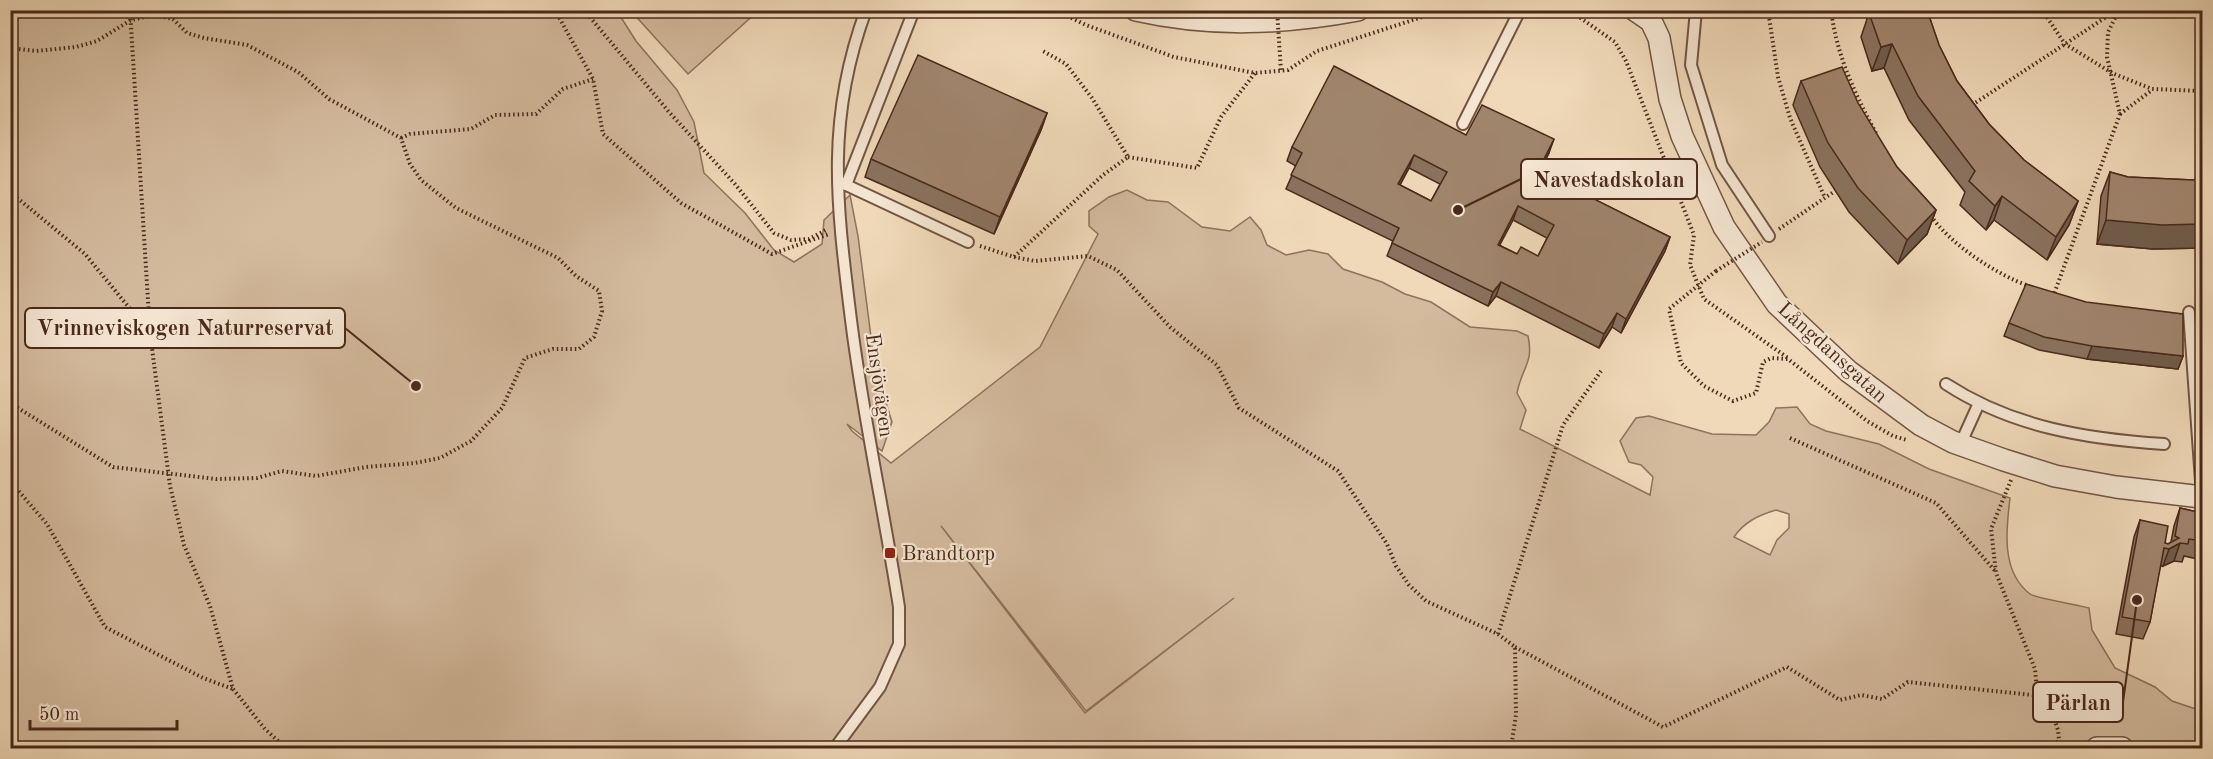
<svg xmlns="http://www.w3.org/2000/svg" width="2213" height="759" viewBox="0 0 2213 759" font-family="'Old Standard TT',serif">
<rect width="100%" height="100%" fill="#f0d9b9"/>
<filter id="stains"><feTurbulence type="fractalNoise" baseFrequency=".00333" numOctaves="4"/><feColorMatrix values="0 0 0 0 .2 0 0 0 0 .09 0 0 0 0 .02 0 0 0 .5 -.17"/></filter>
<radialGradient id="worn" r=".72"><stop offset=".6" stop-color="#630" stop-opacity="0"/><stop offset="1" stop-color="#630" stop-opacity=".3"/></radialGradient>
<g fill="#d4bb9e" stroke="#8e725c" stroke-width="1.5" fill-rule="evenodd">
<path d="M10,11H617L636,41L677,90L694,122L704,173L745,213L774,250L794,262L822,244L824,220L850,195L858,236L875,368L892,422L882,451L847,424L852,431L891,463L1040,347L1098,234L1089,226V211L1109,197L1127,190L1147,200L1168,202L1202,227L1230,231L1250,217L1261,230L1267,245L1286,255L1309,250L1328,254L1343,269L1382,282L1405,294L1431,302L1470,327L1517,331L1528,336C1534,363 1522,367 1517,393L1526,410L1520,429L1650,495L1653,477L1641,465L1629,462L1620,441L1636,418L1649,416L1712,434L1756,435L1769,422L1776,408L1797,407L1810,424L1826,431L1879,444L1929,469L2010,498C2006,530 2001,572 2030,594C2035,598 2079,605 2089,608L2092,630L2115,668L2155,687L2172,701L2202,711V748H11ZM1776,510L1789,514V528L1777,540L1770,555L1734,537C1744,522 1759,515 1776,510ZM941,526L1086,711L1234,598L1085,713Z"/>
<polygon points="631,11 758,11 688,74"/>
</g>
<g fill="none" stroke-linecap="round" stroke-linejoin="round">
<defs>
<g id="service">
<polyline points="1696,10 1691,65 1722,165 1769,236"/>
<polyline points="1463,124 1520,10"/>
<polyline points="842,183 968,242"/>
<polyline points="846,185 914,10"/>
<polyline points="2189,312 2202,495"/>
<path d="M1946,384C2012,427 2086,439 2164,444"/>
<polyline points="1960,445 1979,403"/>
<path d="M835,748L880,687L899,644V607C884,511 863,416 851,320C837,206 825,121 866,10"/>
</g>
<g id="minor">
<path d="M1136,10C1211,27 1283,24 1358,10"/>
<polyline points="1635,10 1651,21 1659,38 1670,99 1682,136 1724,227 1777,304 1848,371 1921,425 1953,442 2004,460 2055,476 2116,487 2202,497"/>
<polyline points="2097,748 2122,748"/>
</g>
</defs>
<use href="#service" stroke="#735542" stroke-width="14"/>
<use href="#minor" stroke="#735542" stroke-width="24"/>
<g stroke="#49291a" stroke-width="4" stroke-dasharray="1.5 3" stroke-linecap="butt">
<polyline points="130,10 150,333"/>
<polyline points="555,10 593,79 603,134 681,203 772,254 829,234"/>
<polyline points="584,10 669,112 735,184 774,233 791,240 809,239 828,229"/>
<polyline points="1055,10 1086,25 1174,57 1255,73 1288,70 1317,51 1444,10"/>
<polyline points="1569,10 1615,42 1626,61 1694,235 1690,265 1704,299 1788,358"/>
<polyline points="1768,10 1778,77 1790,118 1825,198"/>
<path d="M1831,10C1837,57 1855,94 1877,135"/>
<polyline points="2042,10 2065,44 2112,73 2152,89 2202,91"/>
<polyline points="10,48 36,51 76,47 97,41 131,20 154,15 173,19 187,33 204,38 247,45 298,72 329,99 401,138 410,164 421,180 456,208 558,258 576,276 599,291 602,311 594,337 579,349 553,349 525,358 502,408 471,441 440,458 415,463 366,467 316,476 282,471 257,478 216,479 113,467 10,403"/>
<polyline points="1972,105 2117,10"/>
<polyline points="2120,114 2152,90"/>
<polyline points="401,138 410,134 471,129 495,115 536,114 563,89 593,79"/>
<polyline points="1128,157 1197,168 1221,117 1255,73"/>
<polyline points="10,192 85,254 150,333 170,486 184,545 210,606 233,689 265,729 286,748"/>
<path d="M1931,216C1950,244 1997,275 2029,286"/>
<polyline points="1779,229 1835,191"/>
<polyline points="980,246 1014,257 1103,175 1128,157 1092,98 1066,64 1043,51"/>
<polyline points="1014,257 1035,261 1088,256 1117,270 1170,327 1217,365 1239,408 1338,471 1387,544 1396,566 1409,585 1426,601 1498,634 1515,647 1516,715 1511,748"/>
<polyline points="1716,271 1669,309 1681,363 1704,386 1733,401 1756,393 1763,362 1771,358 1788,359 1867,421 1893,436 1907,440"/>
<polyline points="2057,295 2054,294 2120,114 2107,57 2108,32 2119,10"/>
<polyline points="1790,438 1936,503 1996,572"/>
<polyline points="2011,480 1991,529 1996,573 2035,669 2037,690 2050,707 2058,730 2059,740 2053,748"/>
<polyline points="10,481 47,524 105,627 203,678 233,689"/>
<polyline points="1498,634 1563,425 1601,371"/>
<polyline points="1515,647 1663,727 1787,667 1840,700 1861,695 1882,699 1908,682 2042,696"/>
</g>
<use href="#service" stroke="#f5e6d2" stroke-width="10"/>
<use href="#minor" stroke="#f5e6d2" stroke-width="21"/>
<g stroke="#49291a" stroke-width="4" stroke-dasharray="1.5 3" stroke-linecap="butt">
<polyline points="1277,10 1281,71"/>
<polyline points="1716,271 1762,242"/>
</g>
</g>
<g fill="#8a725e" stroke="#49291a" stroke-width="1.5" fill-rule="evenodd">
<polygon points="1867,10 1927,10 1939,45 1957,81 1989,124 2024,160 2078,201 2069,225 2047,260 1994,220 1986,230 1960,205 1965,192 1909,120 1884,68 1872,71 1861,37 1868,16"/>
<polygon points="1801,81 1897,167 1936,210 1927,234 1898,264 1849,212 1820,167 1793,105"/>
<polygon points="1047,113 1041,130 994,234 865,177 871,159"/>
<path d="M1466,135L1549,153L1539,172L1670,237L1665,251L1621,333L1612,327L1599,348L1496,296L1488,306L1387,256L1393,241L1286,189L1296,166L1287,161L1292,147ZM1409,168L1440,184L1431,201L1400,185ZM1513,220L1547,238L1538,256L1517,254L1499,245Z"/>
<polygon points="2110,172 2128,177 2193,180 2202,178 2202,248 2153,249 2097,244 2101,196"/>
<polygon points="2202,316 2202,364 2201,321"/>
<polygon points="2009,323 2183,356 2178,369 2087,359 2039,350 2004,336"/>
<polygon points="2180,508 2202,513 2202,560 2184,556 2182,562 2174,561 2163,566 2160,566 2150,622 2143,639 2116,634 2134,537 2140,520 2165,543 2168,544 2171,542 2174,526"/>
</g>
<g fill="#705d4c" stroke="#49291a" stroke-width="1.5">
<polygon points="1892,44 1884,68 1872,71 1881,47"/>
<polygon points="1047,113 1041,130 994,234 1000,217"/>
<polygon points="1554,139 1549,153 1533,184 1538,171"/>
<polygon points="1414,155 1409,168 1393,198 1398,184"/>
<polygon points="2002,196 1994,220 1986,230 1995,206"/>
<polygon points="2078,201 2069,225 2047,260 2056,237"/>
<polygon points="1518,206 1513,220 1493,258 1498,245"/>
<polygon points="1936,210 1927,234 1898,264 1907,240"/>
<polygon points="2106,220 2202,224 2202,248 2153,249 2097,244"/>
<polygon points="1670,237 1665,251 1621,333 1626,319"/>
<polygon points="1501,282 1496,296 1488,306 1493,292"/>
<polygon points="1617,313 1612,327 1599,348 1604,334"/>
<polygon points="2092,346 2183,356 2178,369 2087,359"/>
<polygon points="2180,543 2174,561 2163,566 2169,549"/>
</g>
<g fill="#a0856d" stroke="#49291a" stroke-width="1.5" fill-rule="evenodd">
<polygon points="1879,10 1927,10 1939,45 1957,81 1989,124 2024,160 2078,201 2056,237 2002,196 1995,206 1969,181 1975,171 1918,96 1892,44 1881,47 1869,13"/>
<polygon points="918,55 1047,113 1000,217 871,159"/>
<path d="M1334,66L1466,135L1482,105L1554,139L1538,171L1670,237L1626,319L1617,313L1604,334L1501,282L1493,292L1392,243L1399,228L1291,175L1302,153L1292,147ZM1414,155L1447,172L1431,201L1398,184ZM1518,206L1554,225L1538,256L1521,247L1517,254L1498,245Z"/>
<polygon points="1842,67 1858,103 1897,167 1936,210 1907,240 1858,188 1828,143 1801,81"/>
<polygon points="2110,172 2128,177 2193,180 2202,178 2202,224 2162,225 2106,220"/>
<polygon points="2026,284 2086,302 2183,314 2183,356 2092,346 2044,337 2009,323"/>
<polygon points="2180,508 2202,513 2202,541 2189,539 2188,544 2180,543 2169,549 2164,548 2150,622 2122,617 2140,520 2168,526 2165,543 2168,544 2179,538 2175,536"/>
</g>
<rect fill="#8f2418" stroke="#f5e6d2" stroke-width="2" x="884" y="547" width="12" height="12" rx="3"/>
<g text-anchor="middle" stroke-width="4.5" stroke-linejoin="round" paint-order="stroke">
<g font-size="21" fill="#49291a" stroke="#f5e6d2">
<text transform="translate(1833 352) rotate(42)" y="7">Långdansgatan</text>
<text transform="translate(880 385) rotate(82)" y="7">Ensjövägen</text>
</g>
<g font-size="21" fill="#49291a" stroke="#f5e6d2" text-anchor="start">
<text x="902" y="560">Brandtorp</text>
</g>
</g>
<path fill="none" stroke="#49291a" stroke-width="2" d="M1458 210L1521 179M416 386L345 328M2137 600L2123 702"/>
<g fill="#49291a" stroke="#f5e6d2" stroke-width="2">
<circle cx="1458" cy="210" r="6"/>
<circle cx="416" cy="386" r="6"/>
<circle cx="2137" cy="600" r="6"/>
</g>
<g fill="#f5e6d2" stroke="#49291a" stroke-width="2">
<rect x="1521" y="159" width="176" height="40" rx="6"/>
<rect x="25" y="308" width="320" height="40" rx="6"/>
<rect x="2033" y="682" width="90" height="40" rx="6"/>
</g>
<g font-size="22" text-anchor="middle" font-weight="bold" fill="#49291a">
<text x="1609" y="187">Navestadskolan</text>
<text x="185" y="335">Vrinneviskogen Naturreservat</text>
<text x="2078" y="710">Pärlan</text>
</g>
<rect width="2213" height="759" fill="none" stroke="#f0d9b9" stroke-width="36"/>
<rect x="12" y="12" width="2189" height="735" fill="none" stroke="#49291a" stroke-width="3"/>
<rect x="18" y="18" width="2177" height="723" fill="none" stroke="#49291a" stroke-width="1.5"/>
<path d="M30 720v9h147v-9" fill="none" stroke="#49291a" stroke-width="3"/>
<text x="39" y="720" font-size="18" fill="#49291a" stroke="#f5e6d2" stroke-width="4.5" paint-order="stroke">50 m</text>
<rect width="100%" height="100%" filter="url(#stains)"/>
<rect width="100%" height="100%" fill="url(#worn)"/>
</svg>
